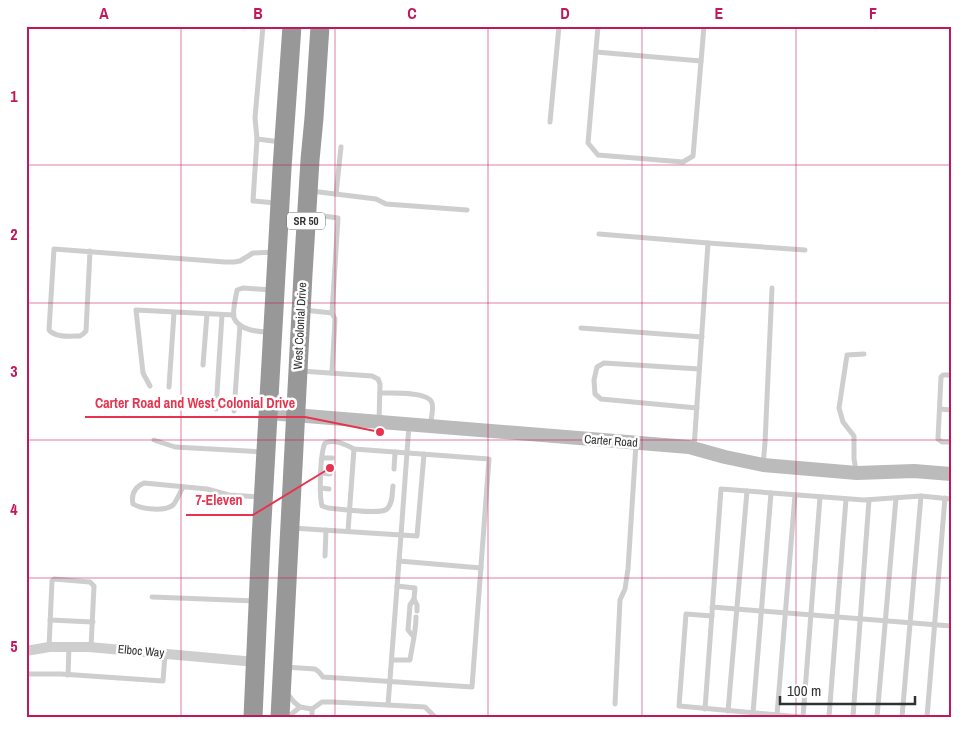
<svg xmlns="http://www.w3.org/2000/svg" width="977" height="743" viewBox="0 0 977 743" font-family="'Archivo Narrow',sans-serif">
<rect width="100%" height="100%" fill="#fff"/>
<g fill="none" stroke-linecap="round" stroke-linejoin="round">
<g stroke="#cecece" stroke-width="5">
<polyline points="266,26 289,27"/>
<polyline points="598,26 588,143 598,155 683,162 693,156 704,26"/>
<polyline points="596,52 701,61"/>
<polyline points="550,122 559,26"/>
<polyline points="257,139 255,118 263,26"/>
<polyline points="311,191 376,199 386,204 467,210"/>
<polyline points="336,194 341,147"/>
<polyline points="276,203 253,201 257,139 281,142"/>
<polyline points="309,214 338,218 332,313"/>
<polyline points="599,234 708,243 694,448"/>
<polyline points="708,243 805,250"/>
<path d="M90,251L86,331L83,334L80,336C70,336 56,338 49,330L54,249L225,262H234L240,261L253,253L275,252"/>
<polyline points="304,310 332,313 335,319 332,373"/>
<polyline points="581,328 702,337"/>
<path d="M269,332C258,332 239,330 234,318C232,312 236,297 237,290L243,288L272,290"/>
<polyline points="203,365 207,314"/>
<polyline points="301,371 372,376 378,379 380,384 379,422"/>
<polyline points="951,375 943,375 941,377 938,439 942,442 951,442"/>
<polyline points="150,386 143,373 136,310 234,315"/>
<polyline points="169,387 174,313"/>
<path d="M380,393C390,393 429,391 432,403C434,409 431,419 430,426"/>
<polyline points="697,408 601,399 595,394 594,380 597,367 604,363 699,369"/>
<polyline points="216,409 222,315"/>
<polyline points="940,409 951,410"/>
<polyline points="234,411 240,325"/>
<polyline points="154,440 175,447 263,452"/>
<path d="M354,449C344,444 335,439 325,443C320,454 319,495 322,506L328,508C339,509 380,515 387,509C393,503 392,494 393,486"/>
<polyline points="322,458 332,458"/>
<polyline points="763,465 765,443 772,288"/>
<polyline points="394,469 395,452"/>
<polyline points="856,470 854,459 854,436 843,422 839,408 847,355 864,354"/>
<polyline points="321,473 330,474"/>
<path d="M183,487C180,492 177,501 173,505C165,512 141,509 133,504C131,494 135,487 144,483L207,489L229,495L261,497"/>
<polyline points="321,488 329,489"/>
<polyline points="292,528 401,535 409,425"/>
<polyline points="325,556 326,530"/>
<polyline points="399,561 481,568"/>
<polyline points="397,586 415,588 414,599 417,605 417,611"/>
<polyline points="152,597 256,601"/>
<polyline points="712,607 951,626"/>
<polyline points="712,616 686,614 679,706 801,717"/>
<polyline points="50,620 93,622"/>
<polyline points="413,636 408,630 410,605 414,599"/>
<polyline points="49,647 52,581 54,579 90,582 94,586 91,647"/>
<path d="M392,660H410C412,646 416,632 416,617"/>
<polyline points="285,667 315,669 319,672 323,677 472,687 489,459 354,449 348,531"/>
<polyline points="26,674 61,674 163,681 165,654"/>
<polyline points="68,675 69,647"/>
<polyline points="287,693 294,702 300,707 312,709 322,702 332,702 425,707 435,717"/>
<polyline points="615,704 620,600 625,589 628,569 636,444"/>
<polyline points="388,705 401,535 417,536 424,454"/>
<polyline points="705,709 721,489 864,500 921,496 951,499"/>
<polyline points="728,711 747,491"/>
<polyline points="753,713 771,493"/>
<polyline points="777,715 795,495"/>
<polyline points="288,717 300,707"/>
<polyline points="312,717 312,709"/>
<polyline points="803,717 820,497"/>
<polyline points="829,717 846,499"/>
<polyline points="853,717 869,500"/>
<polyline points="877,717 896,498"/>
<polyline points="902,717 921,496"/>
<polyline points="927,717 945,498"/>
</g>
<polyline stroke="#cecece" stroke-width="10" points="26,651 49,647 89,647 256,662"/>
<polyline stroke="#bbb" stroke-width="14" points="269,413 689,447 725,457 763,465 857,473 914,471 951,474"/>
<g stroke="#989898" stroke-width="19">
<polyline points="253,717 261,539 282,168 292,26"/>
<polyline points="280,717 303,274 310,160 314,118 320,26"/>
</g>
</g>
<path fill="none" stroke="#c2185b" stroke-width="1" stroke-opacity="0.55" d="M181,26V717M335,26V717M488,26V717M642,26V717M796,26V717M26,165H951M26,303H951M26,440H951M26,578H951"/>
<g text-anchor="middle" stroke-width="5" stroke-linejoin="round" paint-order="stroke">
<rect fill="#fff" stroke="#6f6f6f" stroke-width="1" x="287" y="212.5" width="38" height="17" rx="4"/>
<g font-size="11" font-weight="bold" fill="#313131">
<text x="306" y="225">SR 50</text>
</g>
<g font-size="12" fill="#313131" stroke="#fff">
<text transform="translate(300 326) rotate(-87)" y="4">West Colonial Drive</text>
<text transform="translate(611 441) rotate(4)" y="4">Carter Road</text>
<text transform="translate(141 651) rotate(5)" y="4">Elboc Way</text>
</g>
</g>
<path fill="none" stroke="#e6344f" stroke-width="2" d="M380 432L305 417H85M330 468L253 515H186"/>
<g fill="#e6344f" stroke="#fff" stroke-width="2">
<circle cx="380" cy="432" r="5"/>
<circle cx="330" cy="468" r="5"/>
</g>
<g font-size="14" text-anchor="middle" font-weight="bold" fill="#e6344f" stroke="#fff" stroke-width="5" stroke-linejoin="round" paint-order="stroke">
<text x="195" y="408">Carter Road and West Colonial Drive</text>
<text x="219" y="505">7-Eleven</text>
</g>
<rect width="977" height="743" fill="none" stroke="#ffffff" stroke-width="55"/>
<path d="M780 696v8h135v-8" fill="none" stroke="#313131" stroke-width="2.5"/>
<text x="787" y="696" font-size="15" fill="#313131" stroke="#ffffff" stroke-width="4" paint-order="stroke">100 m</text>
<rect x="28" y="28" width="922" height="688" fill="none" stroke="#c2185b" stroke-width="2"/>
<g font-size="16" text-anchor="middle" font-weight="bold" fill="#c2185b">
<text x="104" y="19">A</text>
<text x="258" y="19">B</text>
<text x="412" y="19">C</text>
<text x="565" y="19">D</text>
<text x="719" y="19">E</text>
<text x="873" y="19">F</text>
<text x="14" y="102">1</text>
<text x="14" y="240">2</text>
<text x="14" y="377">3</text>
<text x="14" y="515">4</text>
<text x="14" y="652">5</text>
</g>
</svg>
